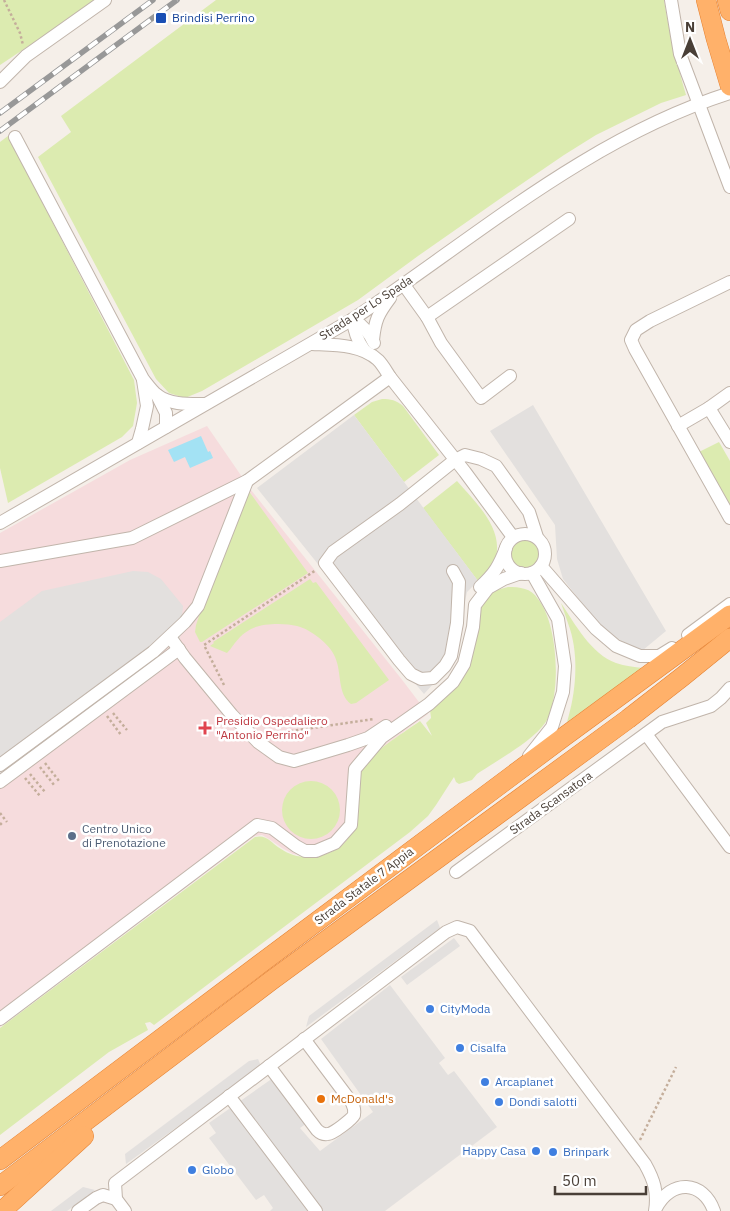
<svg xmlns="http://www.w3.org/2000/svg" width="730" height="1211" viewBox="0 0 730 1211" font-family="'IBM Plex Sans',sans-serif">
<rect width="100%" height="100%" fill="#f5efe9"/>
<polygon fill="#f6dcdd" points="207,426 251,490 403,681 428,714 373,754 364,765 353,794 352,827 308,856 293,854 282,848 269,839 262,835 255,836 0,1027 0,533 130,460"/>
<g fill="#dcebb0">
<polygon points="0,0 95,0 95,2 0,65"/>
<path d="M216,0H664C669,32 677,64 686,95L661,103L596,135L564,155L501,198L418,256L358,300L202,391L185,398L169,393L156,379L38,157L71,132L61,116Z"/>
<polygon points="8,136 134,380 137,403 133,426 122,437 8,503 0,468 0,142"/>
<path d="M382,399C391,399 396,400 403,406L439,455L404,482L354,415L372,402Z"/>
<polygon points="719,442 730,461 730,507 699,452"/>
<path d="M457,481C476,503 507,531 494,563C491,570 483,576 478,581L423,508Z"/>
<polygon points="248,490 308,573 202,642 200,642 195,632 196,625 207,592"/>
<circle cx="525" cy="554" r="15"/>
<path d="M310,579L313,583L316,582L389,680L356,703L351,704C337,694 342,672 335,657C330,644 310,629 297,626C285,623 262,623 251,629C238,636 236,643 227,653L210,646L214,643L213,642Z"/>
<path d="M508,587C520,587 531,588 538,599C558,624 561,689 548,718C539,738 496,761 477,774L472,780L459,784L456,782L454,777L436,805L428,816L410,832L154,1025L150,1022L145,1023L148,1030L109,1052L0,1135V1028L255,837C267,834 271,843 281,849C291,856 305,859 317,856C329,854 344,848 349,836C351,831 351,823 351,818C353,801 356,781 364,766C372,752 406,731 420,721L432,736L426,723L431,718L430,710L452,692L465,674L480,606L493,591Z"/>
<path d="M561,603C575,624 591,654 616,663C625,666 634,667 643,668L567,722C576,693 579,658 570,629C567,620 564,612 561,603Z"/>
<circle cx="311" cy="810" r="29"/>
</g>
<g fill="#e3e0de">
<polygon points="533,405 666,631 643,650 627,644 603,630 563,579 557,559 555,525 490,431"/>
<polygon points="354,415 478,581 467,592 452,663 424,694 378,639 257,488"/>
<polygon points="133,571 148,572 161,579 183,606 180,638 0,776 0,622 42,591"/>
<polygon points="437,920 440,928 306,1027 309,1016"/>
<polygon points="454,938 460,946 407,985 401,977"/>
<polygon points="390,985 445,1058 439,1063 448,1075 454,1071 497,1127 385,1211 270,1211 273,1208 264,1195 256,1200 209,1138 216,1133 209,1123 273,1078 307,1123 300,1128 320,1151 373,1112 321,1039"/>
<polygon points="258,1059 261,1066 126,1164 125,1154 249,1061"/>
<polygon points="83,1187 95,1190 67,1211 51,1211"/>
</g>
<polygon fill="#a3e2f4" points="201,436 208,452 210,451 213,458 190,468 185,457 174,462 168,450"/>
<g fill="none" stroke-linecap="round" stroke-linejoin="round">
<defs>
<g id="minor">
<polyline points="671,0 680,54 730,187"/>
<polyline points="0,82 26,56 105,0"/>
<path d="M15,137L143,379C147,384 152,391 157,395C170,405 189,404 205,404"/>
<polyline points="730,282 650,321 636,330 631,340 635,349 730,518"/>
<polyline points="404,285 427,317 569,219"/>
<polyline points="427,317 441,343 481,398 510,376"/>
<path d="M353,319C362,325 370,333 374,343"/>
<path d="M353,319C354,332 357,340 364,350"/>
<path d="M373,340C375,320 378,314 390,298"/>
<path d="M312,344C334,345 361,344 378,360C383,365 386,371 390,377L465,472L513,537"/>
<polyline points="157,395 166,413 166,427"/>
<polyline points="709,408 730,393"/>
<polyline points="678,426 709,408 730,442"/>
<polyline points="138,443 142,429 147,406 143,380"/>
<path d="M0,523L353,319C475,238 588,138 730,93"/>
<circle cx="525" cy="554" r="20"/>
<polyline points="0,561 132,538 247,481 390,377"/>
<polyline points="541,566 596,629 616,646 640,656 659,656 672,648"/>
<polyline points="453,571 459,582 457,623 451,656 445,666 433,678 421,679 411,674 399,660 325,563 333,552 400,504 455,460 465,455 481,459 496,466 529,512 537,537"/>
<path d="M480,587C495,573 499,566 506,548"/>
<polyline points="688,635 730,604"/>
<polyline points="170,637 185,658 232,715 258,742 279,757 294,761 318,754 348,745 368,738 386,726"/>
<polyline points="646,734 730,847"/>
<polyline points="529,756 552,727 563,692 565,666 558,619 532,573"/>
<polyline points="0,765 153,652 185,622 198,606 247,481"/>
<polyline points="0,782 179,649"/>
<polyline points="456,872 662,722 711,706 721,698 730,688"/>
<polyline points="0,1019 257,825 272,828 296,846 305,851 316,851 335,843 351,825 355,769 382,737 429,704 453,682 464,664 473,627 475,605 488,588 504,579 521,573"/>
<path d="M269,1066L317,1130C320,1133 323,1135 328,1134C333,1134 352,1119 354,1115C355,1110 354,1107 352,1103L304,1039"/>
<polyline points="229,1096 316,1211"/>
<path d="M656,1208C671,1179 703,1180 714,1211"/>
<polyline points="78,1211 96,1198 103,1195 116,1199"/>
<path d="M125,1211L116,1199L115,1183L446,932L457,927L470,931L645,1164C654,1180 658,1192 655,1211"/>
</g>
<g id="highway">
<polyline points="706,0 716,39 730,86"/>
<polyline points="727,0 730,11"/>
<polyline points="0,1160 260,964 565,736 730,615"/>
<polyline points="0,1186 272,980 628,719 682,677 730,638"/>
<polyline points="2,1211 84,1136"/>
</g>
</defs>
<use href="#minor" stroke="#c1b5ab" stroke-width="14"/>
<use href="#highway" stroke="#e58233" stroke-width="20"/>
<g stroke="#c4ae9b" stroke-width="2.5" stroke-dasharray="2.5 2.5" stroke-linecap="butt">
<polyline points="4,0 20,33 23,45"/>
<polyline points="224,685 204,645 316,570"/>
<polyline points="113,713 127,730"/>
<polyline points="107,716 121,735"/>
<polyline points="266,733 278,733 374,719"/>
<polyline points="45,763 59,781"/>
<polyline points="40,767 54,785"/>
<polyline points="30,774 45,792"/>
<polyline points="25,778 40,796"/>
<polyline points="0,813 7,822"/>
<polyline points="0,823 2,825"/>
<polyline points="640,1140 676,1067"/>
</g>
<use href="#minor" stroke="#fff" stroke-width="12"/>
<use href="#highway" stroke="#ffb16a" stroke-width="19"/>
<defs>
<g id="rail">
<polyline points="0,113 153,0"/>
<polyline points="0,131 177,0"/>
</g>
</defs>
<use href="#rail" stroke="#989898" stroke-width="5.5"/>
<use href="#rail" stroke="#fff" stroke-width="4" stroke-dasharray="11" stroke-linecap="butt"/>
</g>
<rect fill="#1a4fb4" stroke="#fff" stroke-width="2" x="155" y="12" width="12" height="12" rx="2.5"/>
<path fill="#e0444e" stroke="#fff" stroke-width="2" d="M202.5 720.5h5v5h5v5h-5v5h-5v-5h-5v-5h5z"/>
<circle fill="#5c6f8a" stroke="#fff" stroke-width="2" cx="72" cy="836" r="5"/>
<g fill="#3f7fe0" stroke="#fff" stroke-width="2">
<circle cx="430" cy="1009" r="5"/>
<circle cx="460" cy="1048" r="5"/>
<circle cx="485" cy="1082" r="5"/>
<circle cx="499" cy="1102" r="5"/>
<circle cx="536" cy="1151" r="5"/>
<circle cx="553" cy="1152" r="5"/>
<circle cx="192" cy="1170" r="5"/>
</g>
<circle fill="#e8710a" stroke="#fff" stroke-width="2" cx="321" cy="1099" r="5"/>
<g text-anchor="middle" stroke-width="5" stroke-linejoin="round" paint-order="stroke">
<g font-size="12" fill="#164399" stroke="#fff" text-anchor="start">
<text x="172" y="22">Brindisi Perrino</text>
</g>
<g font-size="12" fill="#493f37" stroke="#fff">
<text transform="translate(366 308) rotate(-33)" y="4">Strada per Lo Spada</text>
<text transform="translate(551 803) rotate(-36)" y="4">Strada Scansatora</text>
<text transform="translate(364 886) rotate(-37)" y="4">Strada Statale 7 Appia</text>
</g>
<g font-size="12" fill="#be3a42" stroke="#fff" text-anchor="start">
<text x="216" y="725">Presidio Ospedaliero<tspan x="216" dy="14">"Antonio Perrino"</tspan></text>
</g>
<g font-size="12" fill="#4e5e75" stroke="#fff" text-anchor="start">
<text x="82" y="833">Centro Unico<tspan x="82" dy="14">di Prenotazione</tspan></text>
</g>
<g font-size="12" fill="#366cbe" stroke="#fff" text-anchor="start">
<text x="440" y="1013">CityModa</text>
<text x="470" y="1052">Cisalfa</text>
<text x="495" y="1086">Arcaplanet</text>
<text x="509" y="1106">Dondi salotti</text>
<text x="526" y="1155" text-anchor="end">Happy Casa</text>
<text x="563" y="1156">Brinpark</text>
<text x="202" y="1174">Globo</text>
</g>
<g font-size="12" fill="#c56008" stroke="#fff" text-anchor="start">
<text x="331" y="1103">McDonald's</text>
</g>
</g>
<g transform="translate(690 40)" stroke="#ffffff" stroke-width="4" paint-order="stroke">
<path d="M0-4L9 19L0 12L-9 19Z" fill="#493f37"/>
<text y="-8" font-size="14" font-weight="bold" text-anchor="middle" fill="#493f37">N</text>
</g>
<path d="M555 1186v8h91v-8" fill="none" stroke="#493f37" stroke-width="2.5"/>
<text x="562" y="1186" font-size="15" fill="#493f37" stroke="#ffffff" stroke-width="4" paint-order="stroke">50 m</text>
</svg>
